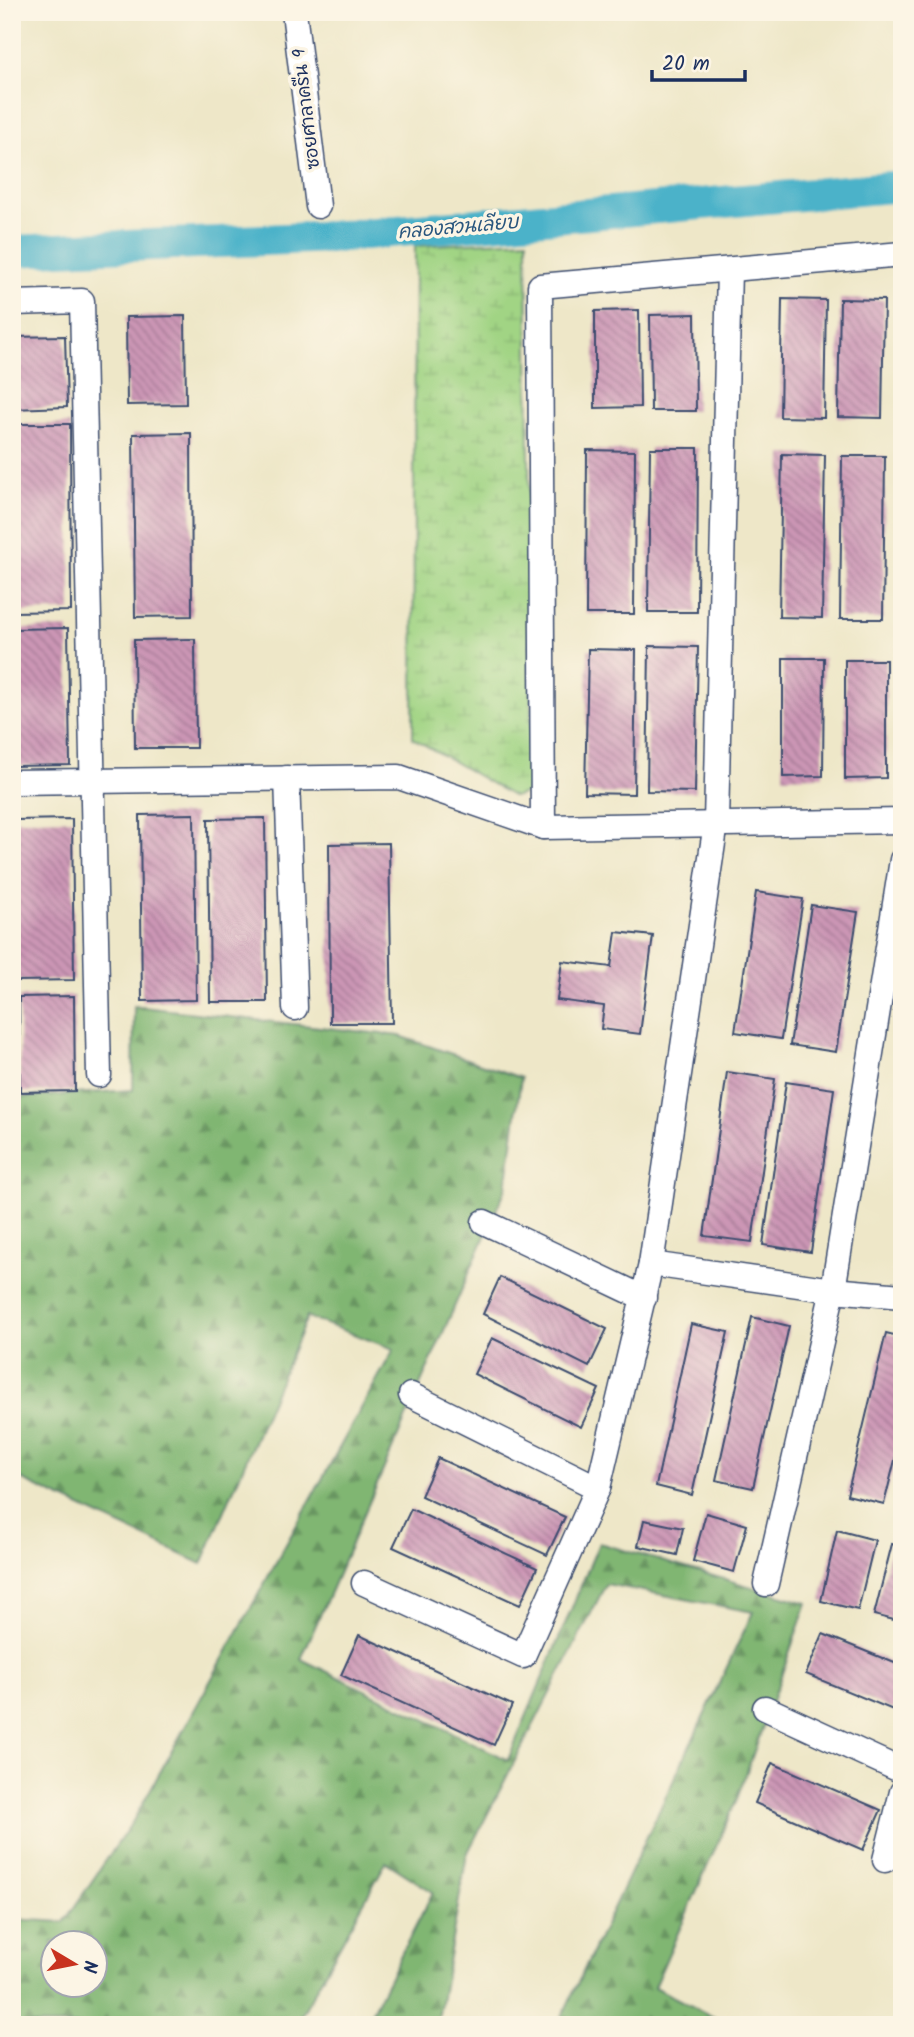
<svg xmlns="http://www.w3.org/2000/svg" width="914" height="2037" viewBox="0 0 914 2037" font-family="Kalam,'Playpen Sans Thai',sans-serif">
<defs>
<pattern id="forest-firs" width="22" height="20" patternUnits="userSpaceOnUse" patternTransform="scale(1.75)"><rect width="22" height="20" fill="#80b672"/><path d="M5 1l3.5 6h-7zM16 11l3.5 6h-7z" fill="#689461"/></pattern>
<pattern id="wetland-marsh" width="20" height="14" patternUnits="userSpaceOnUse" patternTransform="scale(1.75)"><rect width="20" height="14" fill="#a1d484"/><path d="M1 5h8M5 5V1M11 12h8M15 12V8" fill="none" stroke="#8ab674"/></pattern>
<pattern id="building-back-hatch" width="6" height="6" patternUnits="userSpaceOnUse" patternTransform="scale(1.75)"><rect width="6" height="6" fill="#cc96b5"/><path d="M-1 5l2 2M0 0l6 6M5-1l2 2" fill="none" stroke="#a57b96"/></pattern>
</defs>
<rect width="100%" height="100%" fill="#fcf5e5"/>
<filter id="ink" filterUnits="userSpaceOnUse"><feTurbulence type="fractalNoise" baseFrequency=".0143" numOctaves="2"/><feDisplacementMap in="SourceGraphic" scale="14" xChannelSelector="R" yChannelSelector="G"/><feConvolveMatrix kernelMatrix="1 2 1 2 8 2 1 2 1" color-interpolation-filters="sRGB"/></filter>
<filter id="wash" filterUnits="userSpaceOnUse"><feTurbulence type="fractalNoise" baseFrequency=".00686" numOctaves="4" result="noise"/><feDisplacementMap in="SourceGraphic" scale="28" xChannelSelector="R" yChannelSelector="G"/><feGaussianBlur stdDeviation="1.57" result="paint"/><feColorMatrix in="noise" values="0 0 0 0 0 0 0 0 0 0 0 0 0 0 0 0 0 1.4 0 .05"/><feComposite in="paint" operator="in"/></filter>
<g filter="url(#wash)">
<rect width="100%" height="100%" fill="#eee7c8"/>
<path fill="url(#forest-firs)" stroke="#4e7268" stroke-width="2" fill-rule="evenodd" d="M134,1006L400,1036L521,1078L506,1188L301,1659L508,1760L599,1543L807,1603L737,1799L654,1987L729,2025H558L753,1612L606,1584L467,1854L437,2025H365L433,1892L386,1862L296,2025H12V1919L64,1922L133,1821L394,1349L307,1317L202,1564L12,1475V1098L133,1090ZM52,1942H94V1984H52Z"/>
<polygon fill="url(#wetland-marsh)" stroke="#5e8271" stroke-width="2" points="527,240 532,791 514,797 413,738 415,246"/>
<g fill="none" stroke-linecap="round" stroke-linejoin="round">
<polyline stroke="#4bb2c9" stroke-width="32" points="12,251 331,237 902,186"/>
</g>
<g id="blocks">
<g fill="url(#building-back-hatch)">
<polygon points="782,299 826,300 824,418 780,417"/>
<polygon points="840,299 884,300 882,418 838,417"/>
<polygon points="639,310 640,407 595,408 595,311"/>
<polygon points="695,314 696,411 651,411 650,315"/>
<polygon points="185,316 186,404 127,405 126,317"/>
<polygon points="65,336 67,407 12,409 12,337"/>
<polygon points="12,424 70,424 71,611 13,612"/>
<polygon points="191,433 192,616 135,617 133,434"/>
<polygon points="650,448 698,448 697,612 648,612"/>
<polygon points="587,450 635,451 634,614 586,614"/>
<polygon points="782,454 825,455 822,618 779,617"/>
<polygon points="842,456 885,456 883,619 840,619"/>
<polygon points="68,628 70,765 15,766 13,629"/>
<polygon points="195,639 196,748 135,748 134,640"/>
<polygon points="649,646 698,647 695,792 647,791"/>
<polygon points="588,649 636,650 634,794 585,793"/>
<polygon points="783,658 824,658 823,776 783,777"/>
<polygon points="845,660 886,660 886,778 845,779"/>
<polygon points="194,814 196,1000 142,1001 140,815"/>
<polygon points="265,818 267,1002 210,1002 208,819"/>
<polygon points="72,819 74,980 17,981 15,820"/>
<polygon points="389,843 392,1023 330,1023 329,844"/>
<polygon points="756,892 803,899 781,1039 735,1032"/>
<polygon points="811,905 858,912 836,1052 790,1045"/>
<polygon points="616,932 653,936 640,1034 601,1029 604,1006 557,1000 562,961 611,967"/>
<polygon points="74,996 75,1091 20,1092 19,997"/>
<polygon points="727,1072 775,1079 752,1242 704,1236"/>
<polygon points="786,1082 834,1089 811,1252 763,1245"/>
<polygon points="500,1277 607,1329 589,1367 483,1314"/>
<polygon points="752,1317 789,1326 753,1488 716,1480"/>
<polygon points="691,1324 728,1332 692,1495 656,1486"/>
<polygon points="886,1333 902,1337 902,1432 884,1504 847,1495"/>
<polygon points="492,1338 599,1389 581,1427 474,1374"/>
<polygon points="438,1458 565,1517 547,1555 421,1496"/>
<polygon points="411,1509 537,1568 520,1605 393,1547"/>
<polygon points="706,1513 747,1525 734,1572 693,1561"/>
<polygon points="644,1520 683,1528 677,1555 638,1546"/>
<polygon points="837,1530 875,1540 858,1610 821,1601"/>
<polygon points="892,1544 902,1546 902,1622 874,1615"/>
<polygon points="823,1634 902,1666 902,1687 893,1710 806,1674"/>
<polygon points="359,1635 512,1705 494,1745 341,1675"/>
<polygon points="772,1763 881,1810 863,1850 755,1803"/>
</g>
</g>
</g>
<g filter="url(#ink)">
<use href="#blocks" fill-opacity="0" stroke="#3b4b6e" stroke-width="2"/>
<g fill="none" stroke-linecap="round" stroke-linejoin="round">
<defs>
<g id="minor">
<polyline points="294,12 318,206"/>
<polyline points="12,303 82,301 99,1075"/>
<polyline points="287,778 295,1008"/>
<polyline points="12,782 399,777 543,827 902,821"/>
<polyline points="543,827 540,286 902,254"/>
<polyline points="484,1222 644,1298"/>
<polyline points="651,1264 833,1290 902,1296"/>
<polyline points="411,1395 598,1488"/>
<polyline points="364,1583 523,1656 598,1488 651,1264 716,823 729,270"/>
<polyline points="766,1584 833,1290 902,860"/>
<polyline points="765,1708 902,1771"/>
<polyline points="885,1860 902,1792"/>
</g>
</defs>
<use href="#minor" stroke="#3b4b6e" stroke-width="27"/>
<use href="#minor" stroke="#fff" stroke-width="24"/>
</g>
</g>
<g text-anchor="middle" stroke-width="7" stroke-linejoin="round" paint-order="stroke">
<g font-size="18" fill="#1b2f5e" stroke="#fcf5e5">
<text transform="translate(306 109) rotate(-97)" y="6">ซอยศาลาครืน 9</text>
</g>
<g font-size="19" font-style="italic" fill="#29567e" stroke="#fcf5e5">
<text transform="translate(458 226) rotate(-5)" y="7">คลองสวนเลียบ</text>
</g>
</g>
<rect width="914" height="2037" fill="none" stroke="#fcf5e5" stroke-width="42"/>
<g transform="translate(74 1964) rotate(100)"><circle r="33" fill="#fcf5e5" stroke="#a2a6af" stroke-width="2"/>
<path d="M0-5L12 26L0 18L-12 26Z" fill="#c8321e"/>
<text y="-10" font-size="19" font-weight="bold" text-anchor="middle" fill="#1b2f5e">N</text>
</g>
<path d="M652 70v10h93v-10" fill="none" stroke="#1b2f5e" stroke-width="3.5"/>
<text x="662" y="70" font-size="21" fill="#1b2f5e" stroke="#fcf5e5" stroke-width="5" paint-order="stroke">20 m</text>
</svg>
